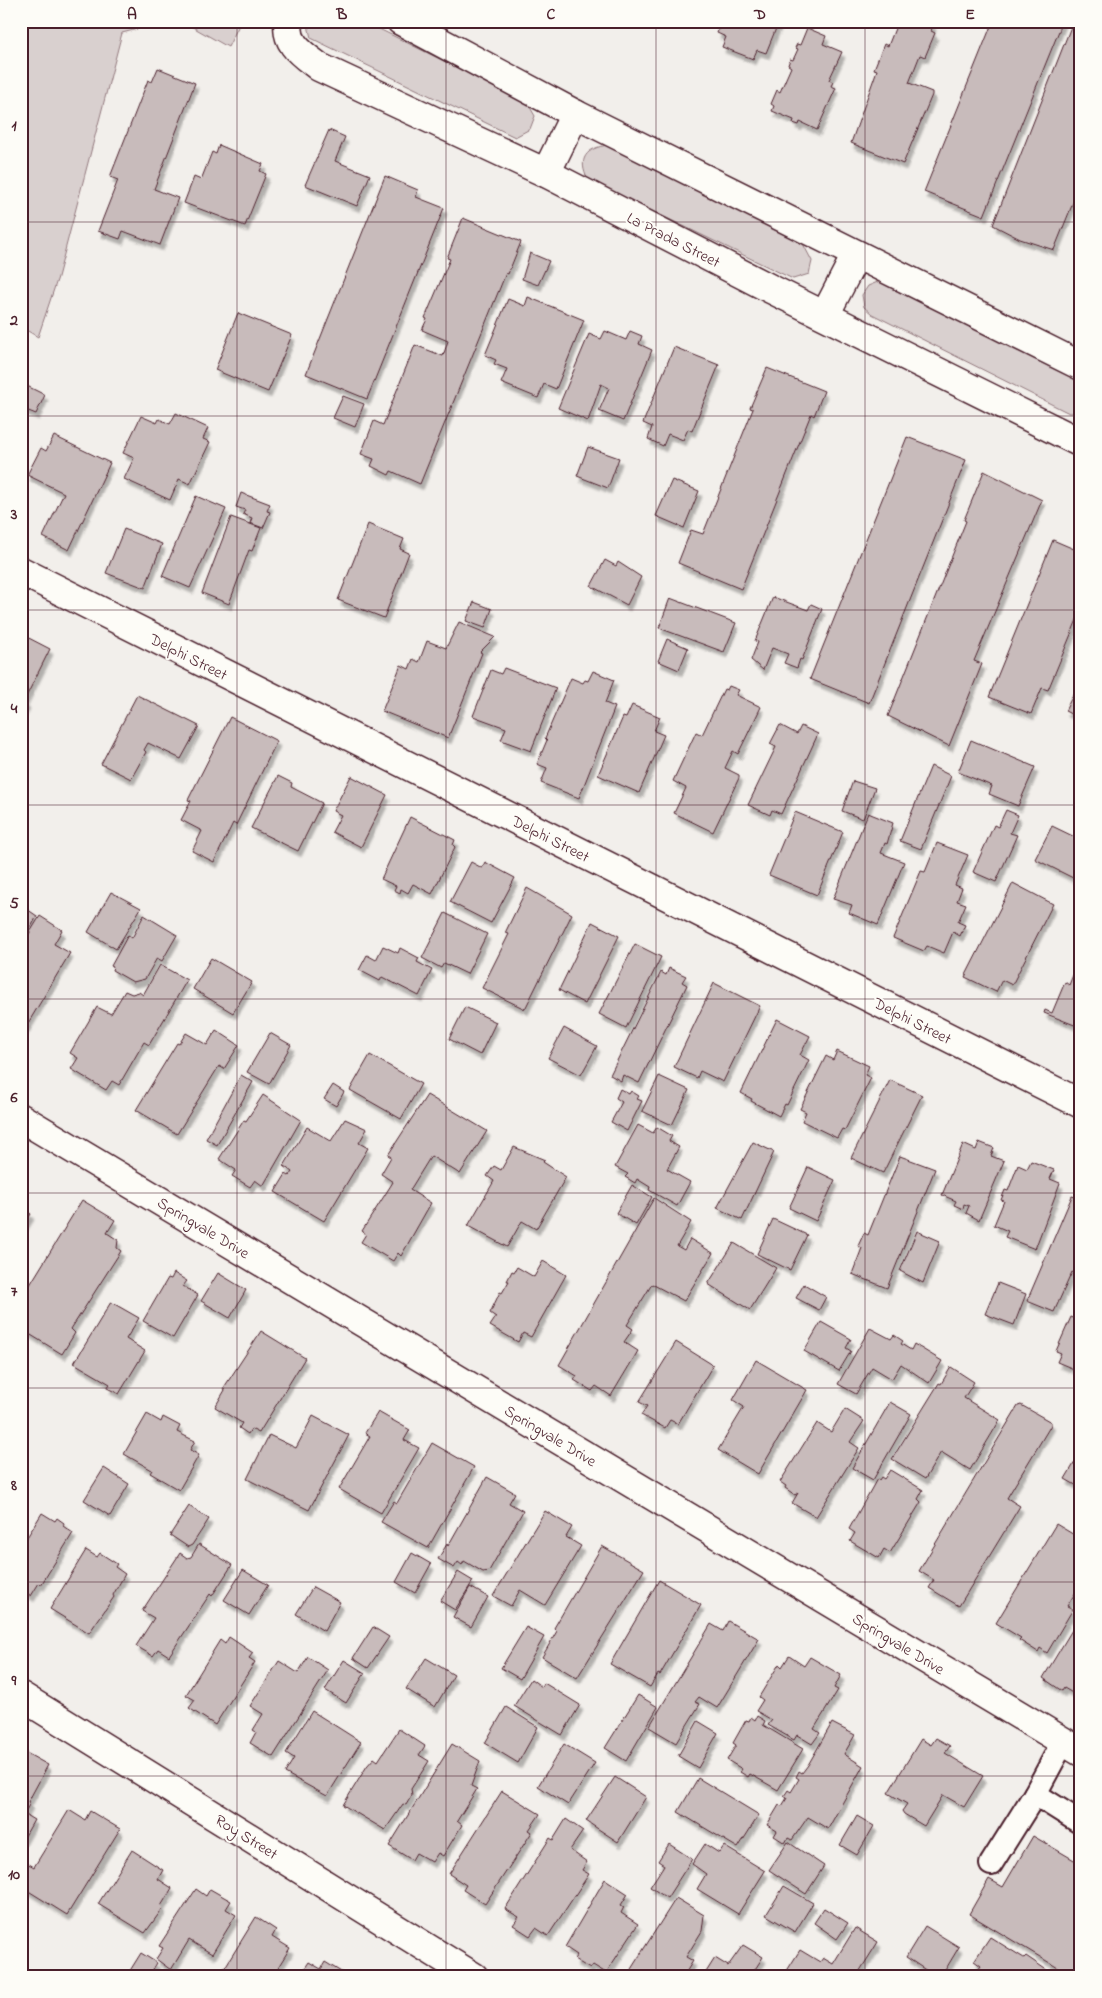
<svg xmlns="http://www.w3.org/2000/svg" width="1102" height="1998" viewBox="0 0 1102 1998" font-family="'Indie Flower',sans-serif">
<defs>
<filter id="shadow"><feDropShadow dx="3" dy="5.5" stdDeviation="1" flood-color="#0004"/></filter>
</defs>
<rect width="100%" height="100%" fill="#f2efeb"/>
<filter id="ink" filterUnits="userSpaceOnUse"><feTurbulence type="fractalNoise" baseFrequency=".02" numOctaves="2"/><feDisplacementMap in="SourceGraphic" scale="10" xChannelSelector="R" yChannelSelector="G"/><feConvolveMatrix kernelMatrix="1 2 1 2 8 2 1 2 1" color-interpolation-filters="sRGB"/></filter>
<g filter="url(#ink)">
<g fill="#d9d0cf" stroke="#92787d">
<polygon points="21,21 168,21 122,33 58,277 38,337 21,327"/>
<polygon points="182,21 241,21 228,47"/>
<polygon points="307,21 363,21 527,102 535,116 530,129 515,137 311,38"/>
<path d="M608,145L801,240L812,261L809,274L793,279L588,180C577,159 586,148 608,145Z"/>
<polygon points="880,281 1081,379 1081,412 1069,413 872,314 864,307 862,295 868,286"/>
</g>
<g fill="#c8bbbb" stroke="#4a1f2b" filter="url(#shadow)">
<polygon points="722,21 779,21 766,53 757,50 753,59 722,47 726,37 717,33"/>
<polygon points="898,21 926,21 933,24 931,31 935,33 925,57 920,55 909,83 932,92 932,95 903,164 851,143 877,70 874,69 884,44 888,46"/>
<polygon points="993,21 1063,21 984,216 924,192"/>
<polygon points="1072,24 1081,26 1081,183 1054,250 1020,239 993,225"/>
<polygon points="807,28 826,36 823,44 842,52 829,80 833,82 831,86 836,88 817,130 800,122 799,125 793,123 794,120 772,111 774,106 771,104 777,90 780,92 791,67 788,65 790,59 793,60 798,49 795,48 797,44 800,45"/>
<polygon points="158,68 195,83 154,189 178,198 160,245 123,231 120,239 98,231 118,180 110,177 148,80 152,82"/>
<polygon points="329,130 345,137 335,161 370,175 357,206 305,185"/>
<polygon points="219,145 263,164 260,171 266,174 245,226 184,203 194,177 201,180 212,152 216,154"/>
<polygon points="385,176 418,190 416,197 444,208 367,399 306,374"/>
<polygon points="463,218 521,242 508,274 506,273 420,484 391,471 389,475 371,466 374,459 361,454 374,421 383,425 415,345 443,356 448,341 422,330 427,319 425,318 450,259 447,258"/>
<polygon points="530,253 549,261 538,285 522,279"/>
<polygon points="528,297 584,320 556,389 544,384 538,398 501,383 507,369 494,364 496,360 485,355 508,299 525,306"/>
<polygon points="238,313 292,335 268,392 215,370"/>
<polygon points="605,331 626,340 630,331 642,336 639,344 652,350 623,421 599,411 609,388 601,384 588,421 558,408 589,334 601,339"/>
<polygon points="674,347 719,365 692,431 688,429 683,440 668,434 663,446 648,439 652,427 643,423"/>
<polygon points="767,368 824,391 814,416 811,414 741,589 678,563 691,530 703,534 753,409 750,408"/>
<polygon points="21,383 45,395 36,414 21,408"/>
<polygon points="343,396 364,404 355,427 333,418"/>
<polygon points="176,413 208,428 203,439 210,442 190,484 179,479 170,500 124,479 134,458 123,453 141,416 157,423 159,419 170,424"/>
<polygon points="54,436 110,463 69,550 43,537 64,493 27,475 41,448 46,451"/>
<polygon points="907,437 966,460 869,703 810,679"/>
<polygon points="588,447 619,458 608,488 577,476"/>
<polygon points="984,471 1042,500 974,661 982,664 949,746 888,716 966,521 964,520"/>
<polygon points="672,480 699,491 684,528 656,516"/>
<polygon points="241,493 270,504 267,511 270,512 263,528 250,523 252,518 243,514 245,510 236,507"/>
<polygon points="196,496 226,509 190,588 162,576"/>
<polygon points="231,517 261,528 252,551 249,550 229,604 202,593"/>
<polygon points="368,524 404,539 400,549 409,553 384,618 338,600"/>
<polygon points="124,529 162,544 145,588 106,573"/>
<polygon points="1053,540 1081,552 1081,610 1048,690 1042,688 1031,714 989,697"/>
<polygon points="605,560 616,566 618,562 641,577 627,605 591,586"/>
<polygon points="773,597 808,610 811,604 822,609 802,660 800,659 797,668 784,663 788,654 772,648 763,670 751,660 758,642 755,641"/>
<polygon points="670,598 736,623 724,652 659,628"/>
<polygon points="474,602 492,609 485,628 466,621"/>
<polygon points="459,622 495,637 480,652 482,653 448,738 382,711 401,665 409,669 413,659 419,662 427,641 446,648"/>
<polygon points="21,634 50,649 24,701 27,703 23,711"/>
<polygon points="667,639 688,648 679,670 658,661"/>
<polygon points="504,668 556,688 531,751 501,740 506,728 473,716 491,670 501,674"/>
<polygon points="593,671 614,680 605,703 615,707 579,798 541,783 547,768 537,764 547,740 545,738 571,678 583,683 585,680 588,681"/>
<polygon points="1081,679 1081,719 1065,711"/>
<polygon points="729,686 739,690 736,695 761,707 738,754 733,751 725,768 739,775 739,778 713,832 674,813 686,788 673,781 696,732 702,735 724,689 727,690"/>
<polygon points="137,695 199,726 181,759 148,743 144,750 146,752 131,779 101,764"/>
<polygon points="632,705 660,717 654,731 664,735 639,793 598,775 623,717 626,718"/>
<polygon points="230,717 277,741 236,825 233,823 214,862 192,851 202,831 181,820 191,801 188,800"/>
<polygon points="780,725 797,734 801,726 818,734 781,814 772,810 770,815 748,805 776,747 770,744"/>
<polygon points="971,740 1035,767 1018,806 989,794 992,786 958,772"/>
<polygon points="931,766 951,776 921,849 900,841"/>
<polygon points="278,776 292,783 291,787 322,803 298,851 251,828"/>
<polygon points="351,776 387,795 361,847 332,832 341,815 333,811"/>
<polygon points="853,781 875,788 863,819 842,811"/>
<polygon points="1006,810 1018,815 1010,833 1017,835 996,882 973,872 994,825 998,827"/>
<polygon points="795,812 843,832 817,895 769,875"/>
<polygon points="868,813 893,823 887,844 885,843 881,853 904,862 878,925 849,913 852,905 833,899"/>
<polygon points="410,817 455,840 453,845 455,847 432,894 413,884 408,893 401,889 400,893 394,890 396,886 381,879"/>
<polygon points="1052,826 1081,840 1081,882 1035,859"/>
<polygon points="937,843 968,855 955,885 962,888 957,901 966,904 958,922 965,925 960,936 953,932 944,953 927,946 924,951 893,938 921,871 925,872"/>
<polygon points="471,862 482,868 485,862 515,878 491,923 450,902"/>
<polygon points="1013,883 1053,904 1012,985 1002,980 996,992 965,977"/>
<polygon points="527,888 572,914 525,1009 482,988 509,934 505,933"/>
<polygon points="111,892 141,908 116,949 88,932"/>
<polygon points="21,905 37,916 29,931 22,928 21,930"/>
<polygon points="445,913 487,934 467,974 444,963 441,968 422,958"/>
<polygon points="144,915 177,935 162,961 157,958 145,979 133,982 112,970 113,967 111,966 128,935 132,938"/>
<polygon points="40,916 62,930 54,944 70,953 21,1035 21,947"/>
<polygon points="592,922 619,936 585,1004 559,990"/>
<polygon points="635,944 661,957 626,1028 599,1014"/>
<polygon points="383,946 398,953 400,948 419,958 417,962 432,970 419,996 382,977 380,981 359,970 367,955 376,960"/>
<polygon points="1081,955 1081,1017 1077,1026 1044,1013 1045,1010 1052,1013 1065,982 1069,985"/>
<polygon points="211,958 252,982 233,1013 193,989"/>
<polygon points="160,965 187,980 149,1045 144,1042 119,1085 112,1081 106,1090 71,1069 78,1058 70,1053 97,1007 111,1014 125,991 132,994 139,992 143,995"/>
<polygon points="669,968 686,976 682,982 687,985 639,1083 623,1075 621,1081 610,1075 661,972 666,975"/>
<polygon points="714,983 760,1006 723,1082 700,1071 697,1078 674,1067"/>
<polygon points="465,1007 496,1022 480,1055 449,1039"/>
<polygon points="777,1019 810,1036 800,1055 809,1060 787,1105 785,1104 779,1116 751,1101 752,1099 741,1093"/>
<polygon points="564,1028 597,1046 581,1075 548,1058"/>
<polygon points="216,1030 239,1045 224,1069 219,1066 177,1134 136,1110 177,1043 179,1044 186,1033 207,1045"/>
<polygon points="270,1033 291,1045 269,1084 247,1072"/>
<polygon points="837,1051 869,1066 865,1075 871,1078 845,1130 842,1129 837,1138 802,1121 806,1112 800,1109 826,1056 833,1060"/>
<polygon points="370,1055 421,1084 401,1119 350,1090"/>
<polygon points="241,1075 253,1082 217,1145 206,1139"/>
<polygon points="659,1076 689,1090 672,1125 642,1111"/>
<polygon points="890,1080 922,1095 883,1173 851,1158"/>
<polygon points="333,1085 344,1092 336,1106 324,1099"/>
<polygon points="620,1089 629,1094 631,1091 639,1096 637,1099 642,1101 627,1131 611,1122 622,1102 616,1098"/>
<polygon points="263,1095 301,1120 263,1186 255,1180 250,1187 232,1176 236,1170 219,1159 244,1120 246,1121"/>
<polygon points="427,1095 487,1131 460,1174 431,1156 410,1190 431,1203 401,1256 398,1253 393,1261 361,1242 366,1234 362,1231 393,1182 381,1174 391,1157 388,1155"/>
<polygon points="345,1119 367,1129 359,1143 368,1148 324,1221 275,1192 286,1174 289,1176 292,1172 284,1166 307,1127 331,1141"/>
<polygon points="638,1125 653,1133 657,1127 672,1136 669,1141 679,1147 667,1169 690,1182 677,1206 649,1190 650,1187 637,1179 635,1183 625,1177 628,1174 615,1167"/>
<polygon points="753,1142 774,1152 742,1220 717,1208"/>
<polygon points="979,1142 994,1148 991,1156 1004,1161 979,1220 966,1213 969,1206 964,1204 963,1209 954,1205 956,1201 942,1195 963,1144 976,1150"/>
<polygon points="514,1147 545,1160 543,1162 566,1177 536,1229 522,1221 507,1247 468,1226 494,1181 487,1176 494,1166 501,1170"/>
<polygon points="900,1156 935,1169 887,1288 852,1274 862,1248 858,1246 864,1233 868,1235"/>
<polygon points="1031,1161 1054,1170 1050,1179 1060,1183 1035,1249 1005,1237 1008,1231 994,1225 1004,1201 1001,1200 1005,1190 1008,1191 1018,1165 1027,1169"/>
<polygon points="808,1167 835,1180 816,1221 789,1208"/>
<polygon points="632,1185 652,1197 636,1225 616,1213"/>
<polygon points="1072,1196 1081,1199 1081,1276 1072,1272 1054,1312 1027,1301"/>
<polygon points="654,1198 691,1222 677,1246 684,1250 690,1239 713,1253 684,1301 652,1284 627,1325 633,1329 624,1342 638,1351 611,1396 596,1386 592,1391 574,1380 577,1376 559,1365"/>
<polygon points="82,1200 115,1220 107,1233 118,1240 117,1248 121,1251 71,1329 75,1333 62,1354 21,1329 21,1284 28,1288"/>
<polygon points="21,1207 31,1214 21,1230"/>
<polygon points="773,1219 807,1235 790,1270 757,1254"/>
<polygon points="917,1231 940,1241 923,1283 900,1271"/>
<polygon points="734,1243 776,1268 750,1310 708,1284"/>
<polygon points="543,1261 566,1275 531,1337 523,1333 518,1342 490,1326 496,1317 490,1313 500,1292 502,1293 509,1281 507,1281 512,1271 514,1272 517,1267 534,1277"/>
<polygon points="174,1273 187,1281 183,1286 198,1295 173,1338 143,1321 168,1278 171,1279"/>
<polygon points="218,1273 246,1290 230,1318 201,1301"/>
<polygon points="998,1283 1026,1294 1014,1325 985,1314"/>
<polygon points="804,1284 826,1297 819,1310 796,1298"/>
<polygon points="111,1302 139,1318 126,1339 145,1351 119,1394 107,1388 110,1384 74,1363"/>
<polygon points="1071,1317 1081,1321 1081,1372 1057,1362 1061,1353 1056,1351"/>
<polygon points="821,1322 851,1339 846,1348 851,1351 839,1371 804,1351"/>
<polygon points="870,1328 891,1339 894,1335 903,1341 901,1344 911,1350 914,1344 942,1361 929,1383 901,1364 892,1379 872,1367 856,1394 838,1384"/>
<polygon points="261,1331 305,1358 259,1433 251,1429 248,1434 239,1428 242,1423 215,1407 225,1390 223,1389"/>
<polygon points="676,1342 713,1365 678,1424 670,1420 665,1428 641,1415 647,1406 639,1402"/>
<polygon points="756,1360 807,1390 758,1474 718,1450 744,1407 733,1400"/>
<polygon points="951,1367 974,1382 964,1398 1000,1420 970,1470 941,1452 925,1479 892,1459 939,1383 941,1384"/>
<polygon points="890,1402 911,1414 873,1480 852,1468"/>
<polygon points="1021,1405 1051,1422 1051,1425 1007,1498 1020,1506 959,1606 929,1588 934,1580 919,1571 1018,1406"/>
<polygon points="845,1409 864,1421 850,1442 859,1448 816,1517 792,1503 798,1493 795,1495 785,1488 786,1486 780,1482 817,1423 831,1432"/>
<polygon points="378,1412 410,1430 404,1440 419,1448 381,1513 339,1489 370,1436 365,1433"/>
<polygon points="147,1414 161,1422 163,1417 180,1426 177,1432 195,1441 190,1450 199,1455 179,1490 150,1473 152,1470 124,1454"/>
<polygon points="313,1416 349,1435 309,1510 247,1479 269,1435 296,1448"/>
<polygon points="432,1443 474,1467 428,1548 381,1522 394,1501 397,1503"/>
<polygon points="1081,1452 1081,1488 1065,1479"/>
<polygon points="104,1468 129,1484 110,1516 84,1500"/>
<polygon points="890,1470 923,1490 918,1499 921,1502 890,1553 884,1549 879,1558 850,1541 855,1533 849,1529 877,1479 879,1480 881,1477 884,1479"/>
<polygon points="487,1477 515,1493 509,1503 523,1511 489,1571 483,1572 464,1561 462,1565 458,1562 454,1568 438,1559 447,1544 448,1546"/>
<polygon points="189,1506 209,1519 192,1545 188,1547 170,1535"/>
<polygon points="545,1511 572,1527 566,1537 581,1546 545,1605 520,1590 511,1606 493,1596"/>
<polygon points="42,1513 55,1521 57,1518 64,1523 63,1526 73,1533 41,1585 39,1583 31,1596 21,1589 21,1547"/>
<polygon points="1056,1524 1081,1539 1081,1584 1067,1606 1073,1609 1047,1653 1040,1648 1038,1652 1019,1640 1021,1638 996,1623"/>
<polygon points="199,1544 232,1565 212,1596 210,1594 169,1656 158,1649 153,1656 136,1646 154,1618 142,1611 180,1553 187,1558 191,1557"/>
<polygon points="602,1546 644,1570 577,1678 542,1657 557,1631 554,1628"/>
<polygon points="86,1550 97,1557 100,1553 117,1564 115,1567 125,1574 113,1595 114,1597 89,1633 50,1609"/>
<polygon points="412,1553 431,1564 415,1593 396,1582"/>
<polygon points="243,1570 268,1585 249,1615 224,1600"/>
<polygon points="458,1572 473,1581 455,1610 440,1601"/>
<polygon points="659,1580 701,1605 660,1675 658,1674 650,1687 610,1664"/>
<polygon points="313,1587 340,1602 324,1631 296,1614"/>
<polygon points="470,1587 488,1597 471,1627 453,1617"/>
<polygon points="728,1621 759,1639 717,1708 699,1697 695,1702 700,1704 676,1743 649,1727 711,1624 723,1631"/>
<polygon points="1075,1625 1081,1628 1081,1698 1064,1688 1062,1691 1043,1678"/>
<polygon points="373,1627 389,1637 368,1668 353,1658"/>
<polygon points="526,1627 544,1637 520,1679 501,1668"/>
<polygon points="229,1637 253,1653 249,1658 255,1662 215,1725 189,1708 195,1700 186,1695 220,1640 225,1644"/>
<polygon points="789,1656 804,1666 810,1657 841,1675 834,1688 838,1690 814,1729 820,1733 812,1744 797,1735 794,1740 768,1725 772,1720 756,1711 763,1700 759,1697 779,1664 782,1667"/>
<polygon points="308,1657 328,1670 273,1757 250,1743 256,1732 253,1730 263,1714 250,1706 279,1661 298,1673"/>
<polygon points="426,1658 454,1675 435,1707 406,1689"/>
<polygon points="344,1660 365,1673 346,1703 325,1690"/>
<polygon points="531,1679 542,1687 544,1683 580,1705 562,1735 514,1706"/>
<polygon points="638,1695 658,1707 626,1761 605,1748"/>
<polygon points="506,1707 538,1727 518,1763 485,1743"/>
<polygon points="312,1711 361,1742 327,1796 285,1773 294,1758 286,1753"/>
<polygon points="757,1716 765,1721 763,1725 803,1749 778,1790 750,1774 748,1777 740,1772 742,1769 727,1760 736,1745 733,1743 746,1720 749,1721 751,1717 755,1720"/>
<polygon points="698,1721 718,1733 698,1768 678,1756"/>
<polygon points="832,1723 855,1735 844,1754 863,1766 828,1829 808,1817 792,1840 788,1838 785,1843 774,1836 777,1831 767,1825 779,1805 782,1806 787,1798 784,1796 788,1790 791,1792 799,1779 796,1777 799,1771 802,1773 808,1765"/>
<polygon points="399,1729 425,1746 419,1755 429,1761 411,1789 412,1795 406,1805 403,1804 385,1830 343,1805 367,1766 374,1758 378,1761"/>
<polygon points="936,1738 950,1746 945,1753 983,1776 964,1807 943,1795 924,1826 904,1814 902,1811 907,1804 888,1793 921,1739 931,1745"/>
<polygon points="452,1744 480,1761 471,1786 477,1789 457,1821 462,1825 443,1856 438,1853 432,1862 416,1853 412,1860 389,1846"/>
<polygon points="564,1744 595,1763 568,1805 538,1786"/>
<polygon points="21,1750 48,1765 28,1802 30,1803 24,1814 34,1820 21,1843"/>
<polygon points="615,1777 646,1797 618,1842 586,1821"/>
<polygon points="698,1778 759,1815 738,1848 678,1812"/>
<polygon points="502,1791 540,1814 529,1830 532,1832 485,1904 463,1890 466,1885 449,1874"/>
<polygon points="69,1810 85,1820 90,1811 120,1829 67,1915 22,1887 28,1877 23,1874 29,1864 34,1867"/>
<polygon points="857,1816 874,1826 857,1855 840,1845"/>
<polygon points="566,1819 583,1831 570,1850 587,1862 582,1870 589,1874 548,1936 536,1928 530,1936 513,1925 519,1917 505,1909 550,1838 553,1840"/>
<polygon points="1033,1836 1081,1864 1081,1977 1073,1977 969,1914 989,1879 1003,1887"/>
<polygon points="788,1842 824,1866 806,1894 769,1870"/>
<polygon points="669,1844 692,1859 667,1898 650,1887 664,1865 658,1861"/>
<polygon points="705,1844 719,1853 724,1846 765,1871 738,1914 697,1889 706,1874 692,1864"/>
<polygon points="132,1850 163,1870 158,1879 172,1888 161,1906 163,1908 145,1933 98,1904"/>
<polygon points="605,1879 628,1894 621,1905 624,1907 621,1913 638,1924 606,1973 593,1965 590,1969 574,1959 577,1955 565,1947"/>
<polygon points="784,1886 813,1903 795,1932 766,1915"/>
<polygon points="196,1889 206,1896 210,1889 231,1901 226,1909 236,1915 212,1954 189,1940 171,1970 156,1959 163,1948 159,1946"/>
<polygon points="676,1898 704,1915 702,1931 686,1957 693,1961 683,1977 626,1977"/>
<polygon points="824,1908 848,1923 837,1939 814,1923"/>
<polygon points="256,1917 276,1930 272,1937 290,1948 272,1977 219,1977"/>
<polygon points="925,1926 959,1947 941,1977 936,1977 906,1957"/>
<polygon points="855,1928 878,1942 856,1977 783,1977 800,1950 820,1962 823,1958 833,1964"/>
<polygon points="990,1937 1024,1958 1026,1956 1051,1973 1051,1977 973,1977 981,1966 974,1961"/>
<polygon points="743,1945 763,1957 750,1977 703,1977 715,1958 728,1966"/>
<polygon points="141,1953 157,1963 153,1969 157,1972 154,1977 126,1977"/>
<polygon points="309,1962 321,1969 325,1962 346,1975 299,1977"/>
</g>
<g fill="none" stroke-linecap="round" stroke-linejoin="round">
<defs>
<g id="lane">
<polyline points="1035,1794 1063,1742"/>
<polyline points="991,1864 1035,1794 1081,1823"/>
</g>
<g id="street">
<path d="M289,21C284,44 304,55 319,67L546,173L771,289L1081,443"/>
<polyline points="401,21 575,114 1081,366"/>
<polyline points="546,173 575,114"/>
<polyline points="825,315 856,255"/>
<polyline points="21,571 1081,1104"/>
<polyline points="21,1118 1081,1752"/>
<polyline points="21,1696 474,1977"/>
</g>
</defs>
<use href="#lane" stroke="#4a1f2b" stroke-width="26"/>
<use href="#street" stroke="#4a1f2b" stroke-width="31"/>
<use href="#lane" stroke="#fdfcf7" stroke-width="22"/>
<use href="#street" stroke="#fdfcf7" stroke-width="28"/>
</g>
</g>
<path fill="none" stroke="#4a1f2b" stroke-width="1" stroke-opacity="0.55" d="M237,21V1977M446,21V1977M656,21V1977M865,21V1977M21,222H1081M21,416H1081M21,610H1081M21,805H1081M21,999H1081M21,1193H1081M21,1388H1081M21,1582H1081M21,1776H1081"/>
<g text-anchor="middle" stroke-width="4" stroke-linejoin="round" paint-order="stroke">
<g font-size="16" fill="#4a1f2b" stroke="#fdfcf7">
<text transform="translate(674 239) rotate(27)" y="6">La Prada Street</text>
<text transform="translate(189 656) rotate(27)" y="6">Delphi Street</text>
<text transform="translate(551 838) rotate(27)" y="6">Delphi Street</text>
<text transform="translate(913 1020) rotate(27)" y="6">Delphi Street</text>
<text transform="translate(204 1227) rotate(31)" y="6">Springvale Drive</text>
<text transform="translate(551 1435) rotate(31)" y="6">Springvale Drive</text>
<text transform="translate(899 1643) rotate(31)" y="6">Springvale Drive</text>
<text transform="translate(247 1836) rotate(32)" y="6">Roy Street</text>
</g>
</g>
<rect width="1102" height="1998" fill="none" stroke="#fdfcf7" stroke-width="55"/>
<rect x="28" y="28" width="1046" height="1942" fill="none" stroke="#4a1f2b" stroke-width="2"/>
<g font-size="16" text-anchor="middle" font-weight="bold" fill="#4a1f2b">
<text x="132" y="19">A</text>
<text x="342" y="19">B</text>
<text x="551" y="19">C</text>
<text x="760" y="19">D</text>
<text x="970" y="19">E</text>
<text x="14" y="130">1</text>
<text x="14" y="325">2</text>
<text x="14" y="519">3</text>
<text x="14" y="713">4</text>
<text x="14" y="908">5</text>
<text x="14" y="1102">6</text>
<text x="14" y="1296">7</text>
<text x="14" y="1490">8</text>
<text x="14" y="1685">9</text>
<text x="14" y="1879">10</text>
</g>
</svg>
